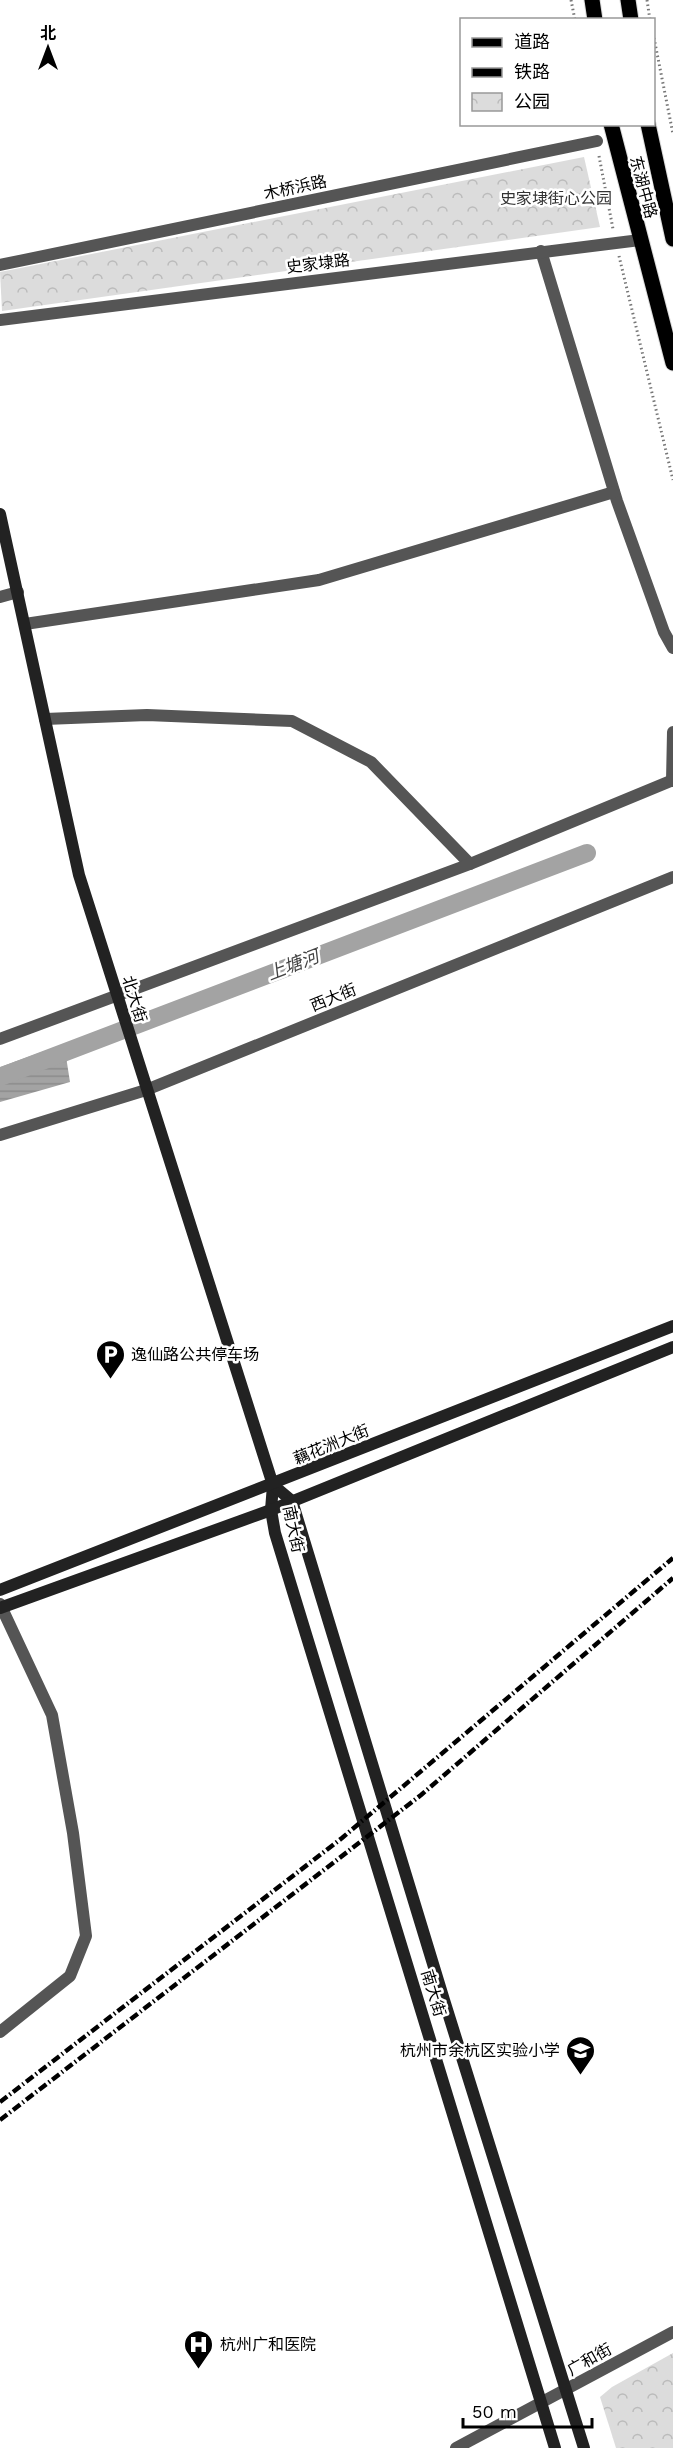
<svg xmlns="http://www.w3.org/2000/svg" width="673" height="2448" viewBox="0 0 673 2448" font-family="'Work Sans','Noto Sans SC',sans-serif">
<defs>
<pattern id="park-crowns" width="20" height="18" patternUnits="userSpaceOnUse" patternTransform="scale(1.5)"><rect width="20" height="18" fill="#dcdcdc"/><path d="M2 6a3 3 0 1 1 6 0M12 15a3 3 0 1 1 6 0" fill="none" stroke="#bbb"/></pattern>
<pattern id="water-rules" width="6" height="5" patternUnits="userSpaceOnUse" patternTransform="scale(1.5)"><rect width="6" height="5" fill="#a3a3a3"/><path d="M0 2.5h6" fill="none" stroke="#8b8b8b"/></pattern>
</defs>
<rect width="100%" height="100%" fill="#fff"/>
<g fill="url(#park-crowns)">
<polygon points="584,157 600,227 2,311 0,272"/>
<polygon points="673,2353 673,2448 616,2448 600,2397 612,2387"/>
</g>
<polygon fill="url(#water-rules)" points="64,1044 70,1082 0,1102 0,1067"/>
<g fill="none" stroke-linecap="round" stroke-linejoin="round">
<polyline stroke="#a3a3a3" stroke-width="18" points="0,1077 587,853"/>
<defs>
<g id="primary">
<polyline points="592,0 595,20"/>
<polyline points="628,0 631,20"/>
<polyline points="611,124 673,363"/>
<polyline points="648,124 673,239"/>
</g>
</defs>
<use href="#primary" stroke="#dbdbdb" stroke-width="17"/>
<g stroke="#777" stroke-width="3" stroke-dasharray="1.5 3" stroke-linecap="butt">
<polyline points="571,0 575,20"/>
<polyline points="647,0 650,20"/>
<polyline points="654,38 673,134"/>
<polyline points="599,156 613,229"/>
<polyline points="619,256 673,480"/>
</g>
<g stroke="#555" stroke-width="12">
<polyline points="541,251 617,501 664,632 673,648"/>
<polyline points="0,265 597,141"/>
<polyline points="0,320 640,240"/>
<polyline points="0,597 18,592"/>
<polyline points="25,624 319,580 614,492"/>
<polyline points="45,719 147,715 292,721 371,762 470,864"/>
<polyline points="672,781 673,732"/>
<polyline points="0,1604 52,1715 73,1833 86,1936 70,1976 0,2032"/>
</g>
<g stroke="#555" stroke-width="12">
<polyline points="0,1039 470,864 673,780"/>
<polyline points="0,1135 146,1090 673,877"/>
<polyline points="456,2448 673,2332"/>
</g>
<g stroke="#222" stroke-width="12">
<polyline points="0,514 79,875 273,1485 271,1510 275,1533 555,2448"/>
<polyline points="273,1485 292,1501 444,2000 584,2448"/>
<polyline points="0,1590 673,1326"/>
<polyline points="0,1608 271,1510 673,1347"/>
</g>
<use href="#primary" stroke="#000" stroke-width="15"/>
<g stroke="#000" stroke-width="4.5" stroke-dasharray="9 3 1.5 3" stroke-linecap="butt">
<polyline points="0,2102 342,1838 673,1558"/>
<polyline points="0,2120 421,1795 673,1578"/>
</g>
</g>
<defs>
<symbol id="parking-pin" viewBox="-11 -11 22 30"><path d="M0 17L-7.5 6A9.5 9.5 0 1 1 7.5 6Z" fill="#000" stroke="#fff"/><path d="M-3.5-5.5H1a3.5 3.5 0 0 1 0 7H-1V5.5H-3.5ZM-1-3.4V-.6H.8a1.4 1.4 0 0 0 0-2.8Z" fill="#fff"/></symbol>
<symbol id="school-pin" viewBox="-11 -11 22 30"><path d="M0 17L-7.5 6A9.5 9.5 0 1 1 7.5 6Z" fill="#000" stroke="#fff"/><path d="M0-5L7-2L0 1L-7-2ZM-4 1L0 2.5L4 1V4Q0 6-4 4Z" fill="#fff"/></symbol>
<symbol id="hospital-pin" viewBox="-11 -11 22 30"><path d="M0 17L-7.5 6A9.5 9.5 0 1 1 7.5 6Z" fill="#000" stroke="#fff"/><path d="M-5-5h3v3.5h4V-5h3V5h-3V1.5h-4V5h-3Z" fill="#fff"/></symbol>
</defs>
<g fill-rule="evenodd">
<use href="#parking-pin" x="94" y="1338" width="33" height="45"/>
<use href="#school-pin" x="564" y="2034" width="33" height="45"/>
<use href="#hospital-pin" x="182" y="2328" width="33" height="45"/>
</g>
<g text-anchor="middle" stroke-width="5" stroke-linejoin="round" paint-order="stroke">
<g font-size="16" fill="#000" stroke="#fff">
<text transform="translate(295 187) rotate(-12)" y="6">木桥浜路</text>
<text transform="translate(644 187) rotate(75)" y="6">东湖中路</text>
<text transform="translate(318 263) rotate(-7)" y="6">史家埭路</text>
<text transform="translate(333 997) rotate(-22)" y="6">西大街</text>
<text transform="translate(135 999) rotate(73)" y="6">北大街</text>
<text transform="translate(331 1444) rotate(-22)" y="6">藕花洲大街</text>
<text transform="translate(294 1529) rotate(78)" y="6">南大街</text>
<text transform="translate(434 1993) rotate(73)" y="6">南大街</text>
<text transform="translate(589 2359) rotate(-29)" y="6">广和街</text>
</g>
<g font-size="16" fill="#333" stroke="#fff">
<text x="556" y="204">史家埭街心公园</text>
</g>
<g font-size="16" fill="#000" stroke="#fff" text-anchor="start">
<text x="131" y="1360">逸仙路公共停车场</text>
<text x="560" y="2056" text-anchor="end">杭州市余杭区实验小学</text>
<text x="220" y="2350">杭州广和医院</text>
</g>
<g font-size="18" font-style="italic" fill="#444" stroke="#fff">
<text transform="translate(293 965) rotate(-21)" y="6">上塘河</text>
</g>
</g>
<rect x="460" y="18" width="195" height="108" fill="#ffffff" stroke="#999999" stroke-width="1.5"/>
<rect x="472" y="38" width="30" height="9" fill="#000000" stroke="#999999" stroke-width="1.5"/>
<text x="514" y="48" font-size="18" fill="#000000">道路</text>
<rect x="472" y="68" width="30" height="9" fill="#000000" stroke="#999999" stroke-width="1.5"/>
<text x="514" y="78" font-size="18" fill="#000000">铁路</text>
<rect x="472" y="93" width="30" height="18" fill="url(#park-crowns)" stroke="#999999" stroke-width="1.5"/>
<text x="514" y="108" font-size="18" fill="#000000">公园</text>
<g transform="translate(48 48)" stroke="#ffffff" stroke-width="4.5" paint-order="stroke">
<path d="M0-4.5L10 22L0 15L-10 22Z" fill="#000000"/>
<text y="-9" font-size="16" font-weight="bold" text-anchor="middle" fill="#000000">北</text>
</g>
<path d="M463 2418v9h129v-9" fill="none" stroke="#000000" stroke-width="3"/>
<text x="472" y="2418" font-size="18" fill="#000000" stroke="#ffffff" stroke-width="4.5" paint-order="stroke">50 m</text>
</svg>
